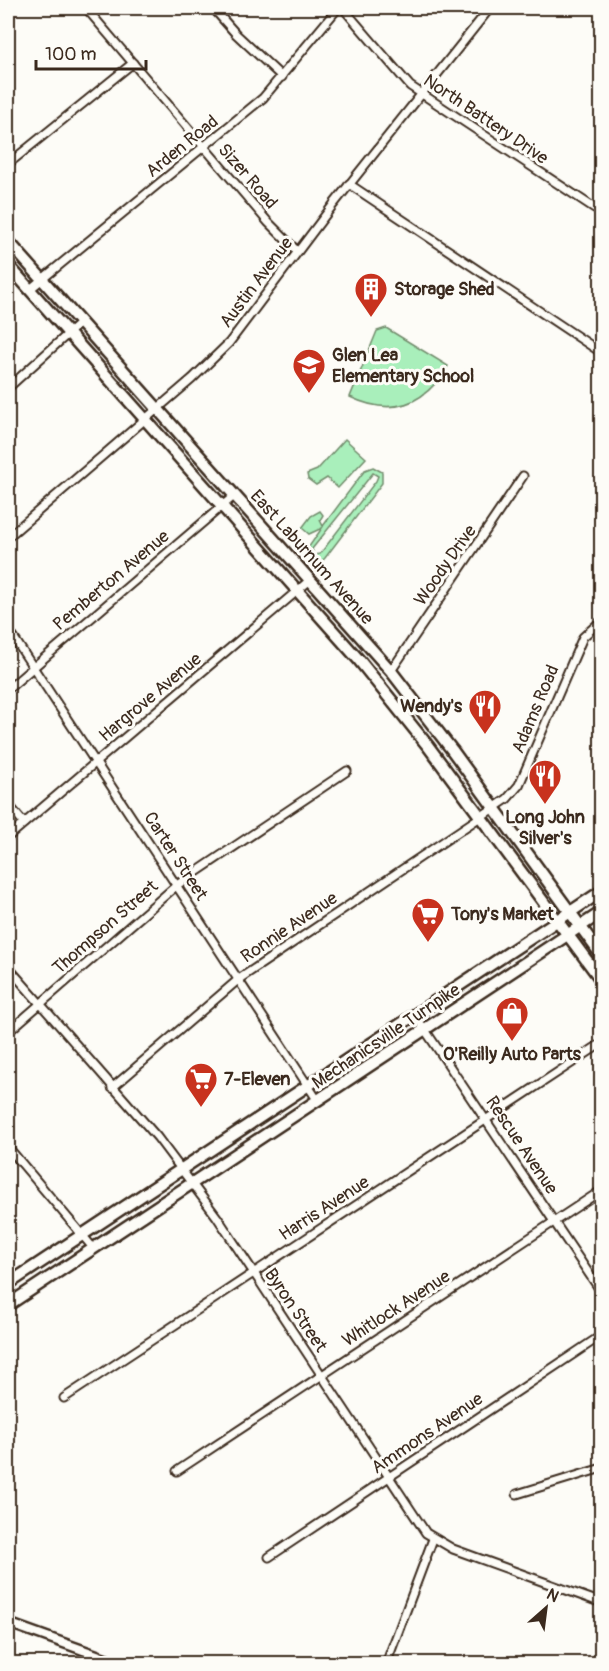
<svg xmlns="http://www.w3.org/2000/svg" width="609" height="1671" viewBox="0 0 609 1671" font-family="Pangolin,sans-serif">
<rect width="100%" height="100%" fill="#fdfcf7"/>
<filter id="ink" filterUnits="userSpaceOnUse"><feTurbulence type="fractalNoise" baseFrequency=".0167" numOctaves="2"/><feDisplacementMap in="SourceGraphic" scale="12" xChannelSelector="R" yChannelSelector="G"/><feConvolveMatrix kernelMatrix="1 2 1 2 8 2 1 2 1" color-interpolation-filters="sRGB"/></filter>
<g filter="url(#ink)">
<g fill="#a9efbb" stroke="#728c6c" stroke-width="1.5" fill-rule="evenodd">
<path d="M386,328L448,366C424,406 392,417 350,397L377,331Z"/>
<polygon points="345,439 366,458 338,488 327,478 316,485 308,479 307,474 317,470"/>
<path d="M373,467L382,472V483L325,558L321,562L311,561L306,551L322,528L309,534L302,528L311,516L320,511L323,515L320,520L323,526L365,470ZM373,473L378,476L376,481L320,554L314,555L312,549Z"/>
</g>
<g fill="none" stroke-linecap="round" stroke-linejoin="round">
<defs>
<g id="minor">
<polyline points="86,8 268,222 297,251"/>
<polyline points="213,8 236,34 282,77"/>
<polyline points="343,8 410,86 602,213"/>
<polyline points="8,164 133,63"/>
<polyline points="349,184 602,353"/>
<polyline points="29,290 263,98 338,8"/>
<polyline points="8,388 80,323"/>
<polyline points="8,537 192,379 229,343 333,205 490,8"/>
<polyline points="8,629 318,1101"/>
<polyline points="391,671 523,476"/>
<polyline points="8,689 235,495"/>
<polyline points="8,804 24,823"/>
<polyline points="8,837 310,580"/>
<polyline points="8,967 157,1137 217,1217 426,1533 453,1549 602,1603"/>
<polyline points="415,1015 602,1293"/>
<polyline points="8,1032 177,885 347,771"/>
<polyline points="112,1088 239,979 507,799 519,785 583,637 602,620"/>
<polyline points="8,1147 94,1249"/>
<polyline points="64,1398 602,1043"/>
<polyline points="177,1471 602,1190"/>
<polyline points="517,1494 602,1468"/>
<polyline points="269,1557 602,1335"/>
<polyline points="386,1664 433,1539"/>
</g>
<polyline id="tertiary" points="8,1623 122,1664"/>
<g id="primary">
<polyline points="8,241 391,671 452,750 602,956"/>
<polyline points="8,265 359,660 428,746 602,981"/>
</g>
<g id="trunk">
<polyline points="8,1284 602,891"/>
<polyline points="8,1305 602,912"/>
</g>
</defs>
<use href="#minor" stroke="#3b2a1e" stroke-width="11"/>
<use href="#tertiary" stroke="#3b2a1e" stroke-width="13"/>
<use href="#primary" stroke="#3b2a1e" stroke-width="15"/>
<use href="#trunk" stroke="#3b2a1e" stroke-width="15"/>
<use href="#minor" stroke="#fdfcf7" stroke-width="7"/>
<use href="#tertiary" stroke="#fdfcf7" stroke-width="8"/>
<use href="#primary" stroke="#fdfcf7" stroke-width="10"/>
<use href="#trunk" stroke="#fdfcf7" stroke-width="10"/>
</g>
</g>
<defs>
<symbol id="building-pin" viewBox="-11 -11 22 30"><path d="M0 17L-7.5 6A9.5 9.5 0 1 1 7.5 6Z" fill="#c8321e" stroke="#fdfcf7"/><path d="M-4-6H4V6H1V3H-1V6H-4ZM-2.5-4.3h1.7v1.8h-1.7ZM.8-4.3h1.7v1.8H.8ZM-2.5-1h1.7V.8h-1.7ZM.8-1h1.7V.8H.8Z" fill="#fff"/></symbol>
<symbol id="school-pin" viewBox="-11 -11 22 30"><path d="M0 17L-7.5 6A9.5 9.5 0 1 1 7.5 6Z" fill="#c8321e" stroke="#fdfcf7"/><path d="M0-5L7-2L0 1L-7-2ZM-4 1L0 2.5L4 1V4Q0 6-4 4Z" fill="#fff"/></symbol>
<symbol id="restaurant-pin" viewBox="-11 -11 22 30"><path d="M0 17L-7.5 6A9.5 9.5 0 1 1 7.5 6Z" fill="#c8321e" stroke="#fdfcf7"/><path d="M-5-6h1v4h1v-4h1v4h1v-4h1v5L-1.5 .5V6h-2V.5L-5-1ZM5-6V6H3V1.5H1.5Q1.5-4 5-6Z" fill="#fff"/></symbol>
<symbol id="supermarket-pin" viewBox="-11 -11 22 30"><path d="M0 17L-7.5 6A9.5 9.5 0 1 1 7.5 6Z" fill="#c8321e" stroke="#fdfcf7"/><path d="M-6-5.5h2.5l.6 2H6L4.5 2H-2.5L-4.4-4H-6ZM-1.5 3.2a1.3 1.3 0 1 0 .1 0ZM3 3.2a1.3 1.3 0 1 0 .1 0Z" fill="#fff"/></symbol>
<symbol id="shop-pin" viewBox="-11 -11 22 30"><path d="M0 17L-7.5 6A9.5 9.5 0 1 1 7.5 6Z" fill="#c8321e" stroke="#fdfcf7"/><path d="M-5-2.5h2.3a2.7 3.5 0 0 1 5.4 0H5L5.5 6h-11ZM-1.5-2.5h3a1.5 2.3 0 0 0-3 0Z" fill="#fff"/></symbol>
</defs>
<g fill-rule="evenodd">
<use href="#building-pin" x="352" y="270" width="38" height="52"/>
<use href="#school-pin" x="290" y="346" width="38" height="52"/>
<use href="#restaurant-pin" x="466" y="687" width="38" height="52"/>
<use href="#restaurant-pin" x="526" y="757" width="38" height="52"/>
<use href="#supermarket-pin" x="409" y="895" width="38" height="52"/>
<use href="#shop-pin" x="493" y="994" width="38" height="52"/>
<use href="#supermarket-pin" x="182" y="1060" width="38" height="52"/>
</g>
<g text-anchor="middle" stroke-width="6" stroke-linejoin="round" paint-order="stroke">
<g font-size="18" fill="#3b2a1e" stroke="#fdfcf7">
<text transform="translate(486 119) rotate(34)" y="6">North Battery Drive</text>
<text transform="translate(182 146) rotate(-39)" y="6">Arden Road</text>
<text transform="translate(248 176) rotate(49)" y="6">Sizer Road</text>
<text transform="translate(256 282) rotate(-53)" y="6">Austin Avenue</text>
<text transform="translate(312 557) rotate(48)" y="6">East Laburnum Avenue</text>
<text transform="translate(445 565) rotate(-55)" y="6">Woody Drive</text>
<text transform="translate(111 580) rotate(-40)" y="6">Pemberton Avenue</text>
<text transform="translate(150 697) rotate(-40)" y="6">Hargrove Avenue</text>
<text transform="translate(535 709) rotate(-67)" y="6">Adams Road</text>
<text transform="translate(176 856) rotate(57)" y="6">Carter Street</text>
<text transform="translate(105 927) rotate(-41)" y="6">Thompson Street</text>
<text transform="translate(289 927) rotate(-34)" y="6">Ronnie Avenue</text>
<text transform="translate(386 1036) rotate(-34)" y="6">Mechanicsville Turnpike</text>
<text transform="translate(522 1145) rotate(56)" y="6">Rescue Avenue</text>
<text transform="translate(324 1208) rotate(-33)" y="6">Harris Avenue</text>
<text transform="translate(396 1308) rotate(-33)" y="6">Whitlock Avenue</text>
<text transform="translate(296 1310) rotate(56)" y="6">Byron Street</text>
<text transform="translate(427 1433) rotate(-34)" y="6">Ammons Avenue</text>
</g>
<g font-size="18" font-weight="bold" fill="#3b2a1e" stroke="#fdfcf7" text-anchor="start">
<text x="394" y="295">Storage Shed</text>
<text x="332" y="361">Glen Lea<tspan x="332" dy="21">Elementary School</tspan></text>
<text x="462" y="712" text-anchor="end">Wendy's</text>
<text x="545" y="823" text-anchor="middle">Long John<tspan x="545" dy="21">Silver's</tspan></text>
<text x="451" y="920">Tony's Market</text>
<text x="512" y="1060" text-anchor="middle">O'Reilly Auto Parts</text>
<text x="224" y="1085">7-Eleven</text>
</g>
</g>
<rect width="609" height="1671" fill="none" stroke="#fdfcf7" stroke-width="30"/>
<rect x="15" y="15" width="579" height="1641" fill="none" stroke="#3b2a1e" stroke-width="2" filter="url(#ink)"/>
<g transform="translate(546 1608) rotate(28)" stroke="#fdfcf7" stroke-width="4.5" paint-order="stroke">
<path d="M0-4.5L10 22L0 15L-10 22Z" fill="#3b2a1e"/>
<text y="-9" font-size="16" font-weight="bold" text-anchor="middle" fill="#3b2a1e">N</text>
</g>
<path d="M36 60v9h110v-9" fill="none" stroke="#3b2a1e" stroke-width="3"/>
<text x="45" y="60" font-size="18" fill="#3b2a1e" stroke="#fdfcf7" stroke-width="4.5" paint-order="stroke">100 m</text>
</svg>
